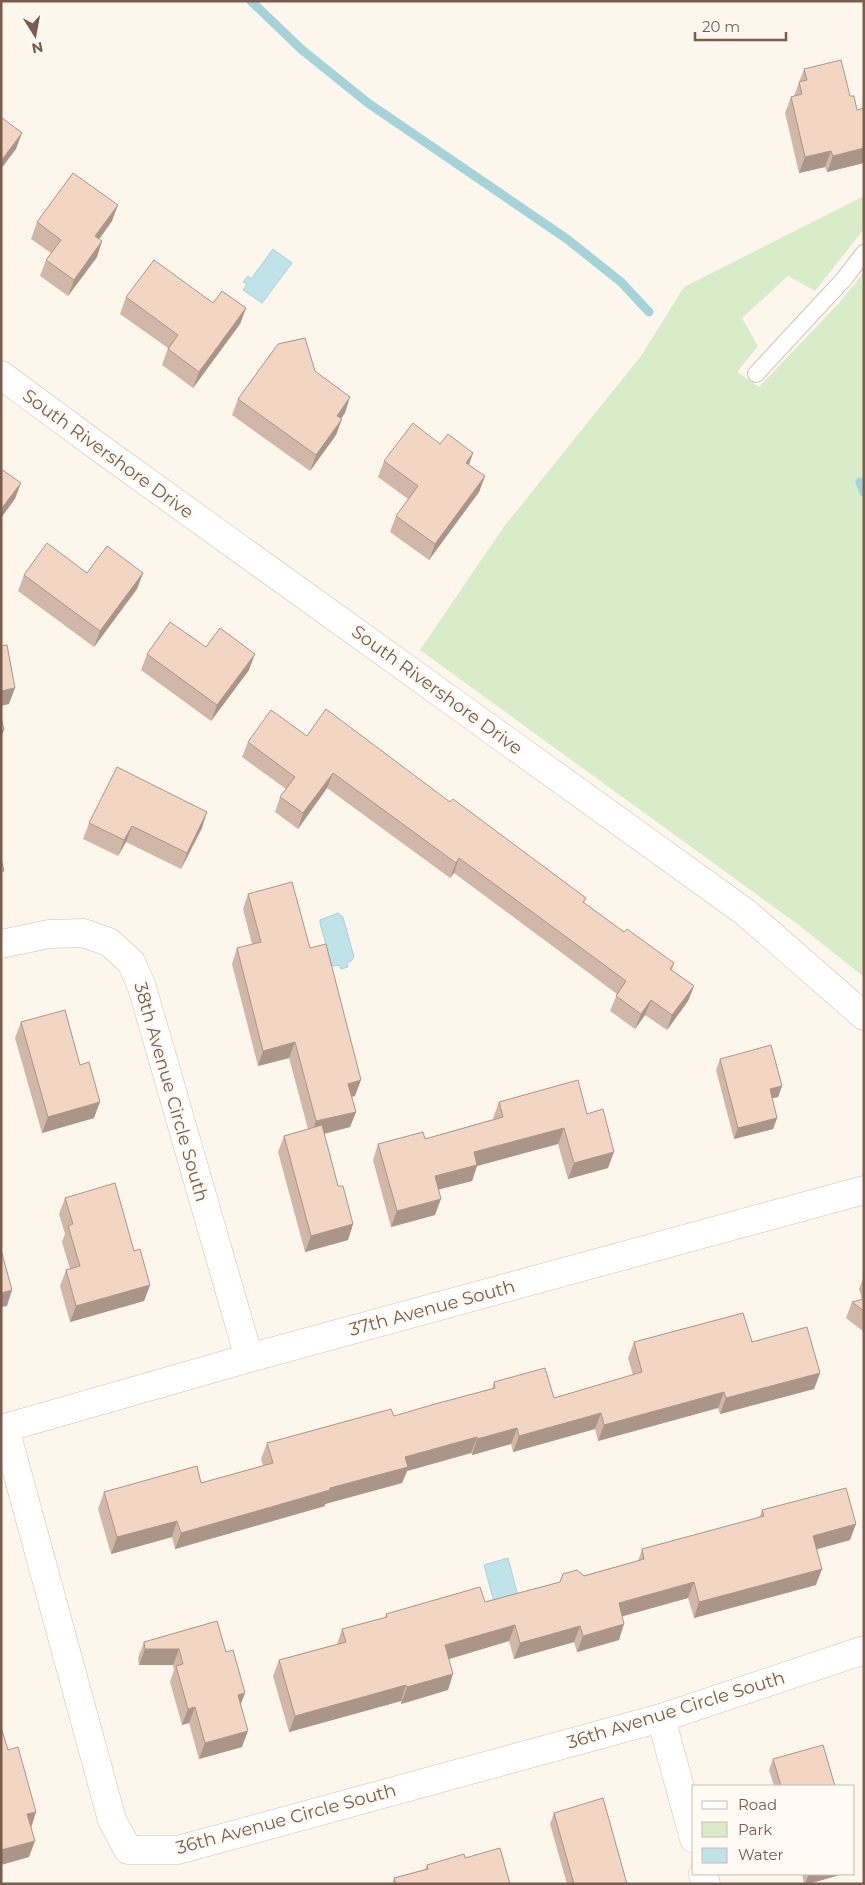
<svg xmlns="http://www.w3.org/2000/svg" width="865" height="1885" viewBox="0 0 865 1885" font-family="Montserrat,sans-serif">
<rect width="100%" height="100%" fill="#fdf6ec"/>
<polygon fill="#d8ecc9" points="864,196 864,229 815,291 788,276 742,318 758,346 737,372 759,387 839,303 864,272 864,977 800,926 420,650 503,528 641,356 684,287"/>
<g fill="#bfe3e8" stroke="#a5d3da">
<polygon points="273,249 292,263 262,303 243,290 247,284 243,282 248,276 251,279"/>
<polygon points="338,913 343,917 354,957 351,961 347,963 348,967 341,969 339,965 333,966 331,963 320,923 320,920"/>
<polygon points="508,1558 519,1600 495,1606 484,1565"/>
</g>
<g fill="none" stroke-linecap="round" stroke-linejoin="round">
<g stroke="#a5d3da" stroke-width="9">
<polyline points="251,1 301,49 368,103 567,239 621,282 649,312"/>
<polyline points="860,482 864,492"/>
</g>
<defs>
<polyline id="lane" points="756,374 844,279 864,253"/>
<g id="street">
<polyline points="1,375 104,451 745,912 864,1016"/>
<polyline points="1,944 49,934 83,933 109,942 131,962 142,987 249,1358"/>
<polyline points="5,1428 112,1820 128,1850 178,1850 661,1718 864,1650"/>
<polyline points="1,1429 249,1358 864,1190"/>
<polyline points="661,1718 694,1839"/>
<polyline points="703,1874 706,1884"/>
</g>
</defs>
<use href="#lane" stroke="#d1beb0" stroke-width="18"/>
<use href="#street" stroke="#d1beb0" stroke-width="29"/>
<use href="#lane" stroke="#fff" stroke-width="16"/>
<use href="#street" stroke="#fff" stroke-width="28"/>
</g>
<g fill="#d1b7a8">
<polygon points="804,69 850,96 857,110 864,108 864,163 827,172 825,167 799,173 785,113 791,97 794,96"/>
<polygon points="112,221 99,239 102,241 97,257 68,296 40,276 46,260 51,253 31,239 37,222"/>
<polygon points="126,297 213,303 246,308 240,324 193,388 162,365 168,348 120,314"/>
<polygon points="238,399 345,413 341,418 342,419 336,435 310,471 232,415"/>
<polygon points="440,444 473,453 469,465 485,476 479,492 429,560 390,532 396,516 408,499 378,477 384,461"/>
<polygon points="87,573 143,573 137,589 94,647 18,591 24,575"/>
<polygon points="206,647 249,670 211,721 141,670 147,654"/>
<polygon points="307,736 450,802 586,898 584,903 624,932 674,963 672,970 694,986 688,1001 667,1030 645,1015 635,1029 610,1011 617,994 454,873 450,878 327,788 298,829 275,812 280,797 286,789 242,757 248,742"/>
<polygon points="89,823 202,828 181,869 126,842 118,856 83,839"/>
<polygon points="248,894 310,948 355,1096 351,1097 356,1112 350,1127 324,1134 338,1186 353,1224 348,1240 305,1252 278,1152 284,1136 308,1129 289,1058 258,1066 232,964 237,948 252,944 243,909"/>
<polygon points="21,1022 94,1118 42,1133 15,1038"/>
<polygon points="720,1059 782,1086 778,1097 772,1098 777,1118 773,1129 734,1139 716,1070"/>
<polygon points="499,1102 587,1114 608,1168 568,1179 558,1144 477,1166 472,1181 438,1189 435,1215 391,1227 373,1160 378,1144 425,1139 494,1119 493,1118"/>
<polygon points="65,1198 134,1251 150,1285 144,1301 70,1322 60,1286 66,1270 70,1269 62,1242 65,1234 59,1214"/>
<polygon points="864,1276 864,1332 846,1318 852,1302 862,1300 859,1289"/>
<polygon points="634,1342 752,1342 820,1373 814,1389 720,1414 718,1408 598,1441 595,1429 513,1452 511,1444 472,1455 471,1453 407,1471 402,1483 325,1504 325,1506 175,1549 172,1537 111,1554 98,1509 104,1492 201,1483 263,1466 261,1459 267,1443 394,1416 492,1389 494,1382 554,1398 633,1375 628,1358"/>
<polygon points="762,1510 850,1540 816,1549 816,1585 694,1618 688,1598 622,1616 619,1640 577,1652 574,1642 514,1659 509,1641 449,1659 448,1690 401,1704 401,1701 289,1732 273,1676 279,1660 337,1644 342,1629 385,1618 386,1614 485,1602 638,1561 642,1549 759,1518"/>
<polygon points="217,1621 241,1705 242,1747 199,1759 189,1723 182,1725 170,1682 174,1670 173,1665 139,1665 138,1658 144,1642"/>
<polygon points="773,1759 835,1786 774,1786 769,1770"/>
<polygon points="554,1813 627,1884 567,1884 550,1824"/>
<polygon points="465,1858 510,1884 392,1884 394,1878 425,1869 427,1865"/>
<polygon points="802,1874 843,1874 808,1884 804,1884"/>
</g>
<g fill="#aa9588">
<polygon points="22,133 16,149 1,169 1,161"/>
<polygon points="864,148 864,163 827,172 833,156"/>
<polygon points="831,151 825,167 799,173 805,157"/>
<polygon points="118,205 112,221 90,252 95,236"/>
<polygon points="102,241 97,257 68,296 74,280"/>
<polygon points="246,308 240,324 193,388 199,372"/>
<polygon points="350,397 345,413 331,432 337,416"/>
<polygon points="342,419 336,435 310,471 316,455"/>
<polygon points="473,453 467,469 466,463"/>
<polygon points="485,476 479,492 429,560 435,544"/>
<polygon points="21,483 15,499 1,518 1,509"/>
<polygon points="143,573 137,589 94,647 100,631"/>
<polygon points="255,654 249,670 211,721 217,705"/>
<polygon points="15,688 9,704 1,706 1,691"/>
<polygon points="4,730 1,738 1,731"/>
<polygon points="333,773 327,788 298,829 303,813"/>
<polygon points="207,812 202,828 181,869 187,853"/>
<polygon points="132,826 126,842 118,856 124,840"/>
<polygon points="459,858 454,873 450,878 456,863"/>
<polygon points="694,986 688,1001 667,1030 672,1015"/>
<polygon points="651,1000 645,1015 635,1029 641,1014"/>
<polygon points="295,1042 289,1058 258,1066 263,1051"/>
<polygon points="361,1080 355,1096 342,1099 348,1084"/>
<polygon points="782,1086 778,1097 765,1100 770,1089"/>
<polygon points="100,1102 94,1118 42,1133 48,1117"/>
<polygon points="356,1112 350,1127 311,1137 316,1121"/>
<polygon points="777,1118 773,1129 734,1139 738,1128"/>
<polygon points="564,1128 558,1144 477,1166 472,1181 429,1192 435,1176 474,1152"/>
<polygon points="614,1152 608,1168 568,1179 574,1163"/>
<polygon points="441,1199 435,1215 391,1227 397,1211"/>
<polygon points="353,1224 348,1240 305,1252 311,1236"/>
<polygon points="150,1285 144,1301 70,1322 76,1306"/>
<polygon points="12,1290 7,1306 1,1307 1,1293"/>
<polygon points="820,1373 814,1389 720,1414 726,1398"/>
<polygon points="724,1392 718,1408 598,1441 604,1425"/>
<polygon points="601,1413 595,1429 513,1452 519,1436"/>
<polygon points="517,1428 511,1444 472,1455 477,1439"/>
<polygon points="477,1437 471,1453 407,1471 402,1483 325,1504 325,1506 175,1549 181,1533 330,1488 405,1457"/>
<polygon points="177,1521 172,1537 111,1554 117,1537"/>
<polygon points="856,1524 850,1540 807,1552 813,1536"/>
<polygon points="822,1569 816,1585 694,1618 699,1602"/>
<polygon points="694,1582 688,1598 613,1619 619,1603"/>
<polygon points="624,1624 619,1640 577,1652 583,1636"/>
<polygon points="515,1625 509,1641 439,1662 445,1645"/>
<polygon points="580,1626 574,1642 514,1659 520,1643"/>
<polygon points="145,1649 179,1649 173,1665 139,1665"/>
<polygon points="453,1674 448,1690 401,1704 407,1687"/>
<polygon points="406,1685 401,1701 289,1732 295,1716"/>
<polygon points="245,1693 239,1709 238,1695"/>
<polygon points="195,1707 189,1723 182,1725 188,1709"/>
<polygon points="248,1731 242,1747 199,1759 205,1743"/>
<polygon points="36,1812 31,1828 27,1814"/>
<polygon points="35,1841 29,1857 1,1865 1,1850"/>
<polygon points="809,1874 843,1874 808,1884 805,1884"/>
</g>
<g fill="#f3d5c3" stroke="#aa9588">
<polygon points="841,60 850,96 854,96 857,110 864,108 864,148 833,156 831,151 805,157 791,97 802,94 799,82 807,80 804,69"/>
<polygon points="1,117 22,133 1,161"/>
<polygon points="73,173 118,205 95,236 102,241 74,280 46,260 61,240 37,222"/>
<polygon points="154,260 213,303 222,291 246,308 199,372 168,349 178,335 126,297"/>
<polygon points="305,338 315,371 350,397 337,416 342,419 316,455 238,399 278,344"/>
<polygon points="413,423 440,444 448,434 473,453 466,463 485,476 435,544 396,516 418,486 384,461"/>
<polygon points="1,469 21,483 1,509"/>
<polygon points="47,543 87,573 107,546 143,573 100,631 24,575"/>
<polygon points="170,622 206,647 220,628 255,654 217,705 147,654"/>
<polygon points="7,645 15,688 1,691 1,646"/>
<polygon points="326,709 450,802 453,799 586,898 583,902 624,932 627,929 674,963 670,969 694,986 672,1015 651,1000 641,1014 616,996 626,981 459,858 456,863 333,773 303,813 280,797 295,777 248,742 271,710 307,736"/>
<polygon points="1,717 4,730 1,731"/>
<polygon points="117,767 207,812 187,853 132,826 124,840 89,823"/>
<polygon points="1,858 4,871 1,871"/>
<polygon points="292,882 310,948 326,944 361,1080 348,1084 356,1112 316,1121 295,1042 263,1051 237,948 261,942 248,894"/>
<polygon points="65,1010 80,1065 89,1062 100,1102 48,1117 21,1022"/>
<polygon points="771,1045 782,1086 770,1089 777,1118 738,1128 720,1059"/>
<polygon points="578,1080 587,1114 603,1109 614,1152 574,1163 564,1128 474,1152 477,1165 435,1176 441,1199 397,1211 378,1144 423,1132 425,1139 503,1117 499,1102"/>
<polygon points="322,1125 338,1186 343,1186 353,1224 311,1236 284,1136"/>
<polygon points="115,1183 134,1251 140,1249 150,1285 76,1306 66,1270 80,1266 68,1226 73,1224 65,1198"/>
<polygon points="1,1250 12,1290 1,1293"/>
<polygon points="864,1299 864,1311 852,1302"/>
<polygon points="743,1313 752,1342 807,1327 820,1373 726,1398 724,1392 604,1425 601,1413 519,1436 517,1428 477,1439 477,1437 405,1457 408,1467 330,1488 330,1490 181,1533 177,1521 117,1537 104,1492 197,1466 201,1483 273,1463 267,1443 391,1409 394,1416 435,1404 495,1388 494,1382 545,1368 554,1398 642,1372 634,1342"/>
<polygon points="846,1488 856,1524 813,1536 822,1569 699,1602 694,1582 619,1603 624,1624 583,1636 580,1626 520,1643 515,1625 445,1645 453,1674 407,1687 406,1685 295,1716 279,1660 346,1642 342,1629 387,1617 386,1614 480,1587 485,1602 560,1582 563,1574 577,1570 584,1576 644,1559 642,1549 764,1516 762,1510"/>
<polygon points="217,1621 226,1652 233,1650 245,1693 238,1695 248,1731 205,1743 195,1707 188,1709 176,1666 183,1664 179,1649 145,1649 144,1642"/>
<polygon points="1,1727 8,1750 18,1747 36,1812 27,1814 35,1841 1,1850"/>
<polygon points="823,1745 835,1786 781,1786 773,1759"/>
<polygon points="603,1798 627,1884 574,1884 554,1813"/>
<polygon points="500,1848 510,1884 396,1884 394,1878 428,1869 427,1865 464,1854 465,1858"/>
</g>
<g text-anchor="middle" stroke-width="4.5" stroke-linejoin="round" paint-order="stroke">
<g font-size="18" fill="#7a5c4d" stroke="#fffaf3">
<text transform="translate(108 454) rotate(36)" y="6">South Rivershore Drive</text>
<text transform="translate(437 690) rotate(36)" y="6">South Rivershore Drive</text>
<text transform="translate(171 1092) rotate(74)" y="6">38th Avenue Circle South</text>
<text transform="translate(432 1308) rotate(-15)" y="6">37th Avenue South</text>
<text transform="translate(676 1710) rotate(-17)" y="6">36th Avenue Circle South</text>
<text transform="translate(286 1819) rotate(-15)" y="6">36th Avenue Circle South</text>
</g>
</g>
<rect width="865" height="1885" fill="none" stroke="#7a5c4d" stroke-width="5"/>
<rect x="692" y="1785" width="162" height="90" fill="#fffaf3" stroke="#cabbb1"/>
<rect x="702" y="1801" width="25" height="8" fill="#ffffff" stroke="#cabbb1"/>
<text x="738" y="1810" font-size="15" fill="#7a5c4d">Road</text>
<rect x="702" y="1822" width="25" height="15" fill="#d8ecc9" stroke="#cabbb1"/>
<text x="738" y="1835" font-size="15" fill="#7a5c4d">Park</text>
<rect x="702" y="1848" width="25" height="15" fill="#bfe3e8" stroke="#cabbb1"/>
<text x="738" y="1860" font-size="15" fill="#7a5c4d">Water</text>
<g transform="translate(35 35) rotate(169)" stroke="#fffaf3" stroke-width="4" paint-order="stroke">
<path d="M0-4L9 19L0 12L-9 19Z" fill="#7a5c4d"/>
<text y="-8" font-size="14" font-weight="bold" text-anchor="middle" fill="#7a5c4d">N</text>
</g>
<path d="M695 32v8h91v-8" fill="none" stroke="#7a5c4d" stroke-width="2.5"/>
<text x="702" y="32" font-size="15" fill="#7a5c4d" stroke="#fffaf3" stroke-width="4" paint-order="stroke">20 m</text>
</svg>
